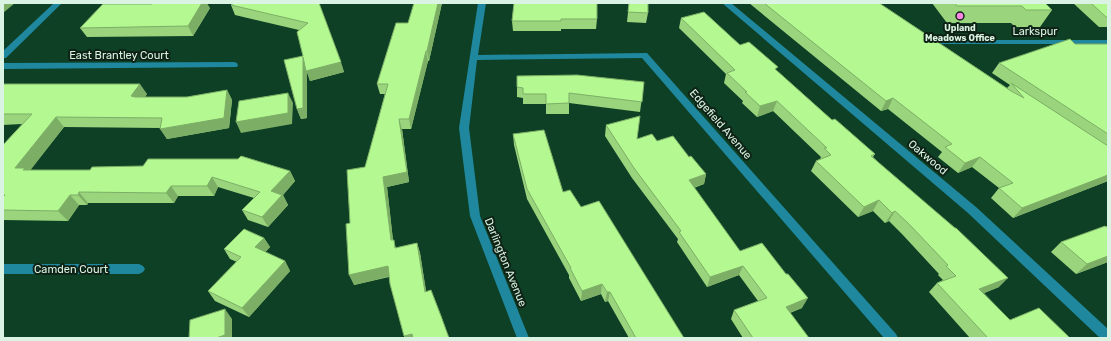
<svg xmlns="http://www.w3.org/2000/svg" width="1111" height="341" viewBox="0 0 1111 341" font-family="Rubik,sans-serif">
<rect width="100%" height="100%" fill="#0e4026"/>
<g fill="none" stroke-linecap="round" stroke-linejoin="round">
<g fill="#1f889e" fill-rule="evenodd">
<polygon points="54,3 62,3 6,58 3,58 3,51"/>
<polygon points="478,3 486,3 478,55 647,53 896,334 898,338 884,338 642,58 477,60 469,128 480,216 529,338 517,338 470,216 459,128"/>
<polygon points="722,3 731,3 976,207 1108,329 1108,338 1100,338 968,213"/>
<rect x="934" y="40" width="174" height="4"/>
<polygon points="234,62 237,63 238,65 237,67 3,69 3,63"/>
<polygon points="3,264 139,264 143,266 145,269 143,272 139,274 3,274"/>
</g>
</g>
<g fill="#9ad57d">
<polygon points="319,3 344,72 310,81 307,72 307,118 301,119 297,109 303,56 299,30 235,15 231,5"/>
<polygon points="442,3 429,61 428,61 411,129 402,129 409,182 387,187 393,240 396,248 417,243 420,253 426,292 449,338 405,338 390,284 389,277 354,285 350,223 385,94 380,94 377,84 408,23"/>
<polygon points="514,3 597,19 596,29 561,29 561,31 513,31 512,21"/>
<polygon points="629,3 648,13 646,23 627,22"/>
<polygon points="749,3 879,3 1007,88 1010,85 992,73 999,63 1075,44 1108,44 1108,181 1013,218 991,198 999,188 972,167 958,173 938,157 942,152 888,109 881,111"/>
<polygon points="932,3 1045,3 1052,10 1040,27 1015,27 1011,23 947,23"/>
<polygon points="1073,3 1108,3 1108,27 1099,27"/>
<polygon points="210,8 193,36 87,37 80,28"/>
<polygon points="681,18 740,45 777,71 832,120 875,154 873,157 999,287 984,293 1010,320 1070,338 970,338 929,292 937,283 943,280 938,275 939,274 902,234 889,221 885,223 873,211 858,217 811,171 816,161 820,159 821,157 773,111 757,117 742,103 743,101 724,83 726,74 679,28"/>
<polygon points="644,82 640,112 569,103 569,114 546,114 546,104 523,104 523,98 517,97 517,87"/>
<polygon points="3,84 147,94 145,97 187,97 227,90 232,100 229,128 167,139 160,128 64,127 30,170 290,171 295,181 283,195 288,205 268,227 248,220 242,210 254,198 218,187 214,196 178,196 174,203 88,203 87,205 79,205 68,221 3,220 3,145 22,124 3,125"/>
<polygon points="606,125 637,139 657,141 689,157 706,174 704,184 694,188 740,251 802,308 790,313 809,338 743,338 731,319 734,310 758,301 739,275 707,287 677,242 678,239 632,178 605,136"/>
<polygon points="513,134 563,192 581,207 684,338 629,338 608,301 605,302 601,294 581,301 569,278 569,275 527,199 514,145"/>
<polygon points="1108,226 1108,262 1076,274 1051,252 1061,242"/>
<polygon points="264,238 270,247 265,252 285,261 290,271 249,317 215,301 208,291 237,262 230,259 224,249"/>
</g>
<g fill="#7dae66">
<polygon points="3,3 15,3 3,13"/>
<polygon points="202,3 207,3 210,8 193,36 188,26"/>
<polygon points="438,3 442,3 429,61 427,51"/>
<polygon points="426,51 428,61 411,129 409,119"/>
<polygon points="303,57 341,62 344,72 310,81 307,72 307,118 301,119 297,109"/>
<polygon points="140,84 147,94 138,106 131,96"/>
<polygon points="227,90 232,100 229,128 167,139 160,129"/>
<polygon points="288,93 293,103 292,124 241,133 236,122"/>
<polygon points="893,98 888,109 881,111 886,101"/>
<polygon points="777,101 773,111 757,117 760,106"/>
<polygon points="56,117 64,127 29,172 15,168"/>
<polygon points="399,119 402,129 409,182 387,187 394,250 391,240 383,177"/>
<polygon points="980,157 972,167 958,173 965,163"/>
<polygon points="290,171 295,181 283,195 288,205 268,227 262,217 271,191"/>
<polygon points="706,174 704,184 686,190 689,180"/>
<polygon points="1108,175 1108,181 1013,218 1022,208"/>
<polygon points="212,177 218,187 214,196 207,186"/>
<polygon points="171,186 178,196 174,203 166,193"/>
<polygon points="79,192 88,203 87,205 78,195"/>
<polygon points="70,195 79,205 68,221 58,211"/>
<polygon points="879,200 873,211 858,217 864,207"/>
<polygon points="895,211 889,221 885,223 892,213"/>
<polygon points="264,238 270,247 261,257 255,247"/>
<polygon points="417,243 420,253 428,302 425,292"/>
<polygon points="1108,256 1108,262 1076,274 1087,264"/>
<polygon points="285,261 290,271 249,317 242,308"/>
<polygon points="388,266 391,276 354,285 349,275"/>
<polygon points="743,266 739,275 707,287 710,277"/>
<polygon points="1008,278 999,287 970,299 979,289"/>
<polygon points="602,284 601,294 581,301 582,291"/>
<polygon points="607,292 610,292 608,301 605,302"/>
<polygon points="808,298 802,308 780,316 786,307"/>
<polygon points="225,309 232,319 232,338 216,338"/>
<polygon points="412,334 413,338 405,338 404,336"/>
</g>
<g fill="#b3f891" stroke="#7dae66">
<polygon points="152,3 202,3 188,26 80,28 103,4 152,4"/>
<polygon points="234,3 319,3 341,62 306,71 303,57 303,108 297,109 284,60 303,56 297,32 308,23 231,5"/>
<polygon points="414,3 438,3 427,51 426,51 409,119 399,119 407,172 383,177 391,240 394,240 395,248 417,243 425,292 431,290 441,316 449,338 413,338 412,334 404,336 390,284 388,266 349,275 346,224 350,223 347,170 365,167 388,84 377,84 396,23 408,23"/>
<polygon points="514,3 597,3 597,19 561,19 561,21 512,21"/>
<polygon points="629,3 648,3 648,13 628,12"/>
<polygon points="764,3 879,3 1011,91 1024,98 1011,83 1108,146 1108,155 1107,155 1108,156 1108,175 1022,208 999,188 1013,183 980,157 965,163 945,147 952,144 893,98 886,101"/>
<polygon points="955,3 1045,3 1052,10 1026,10 1022,6 957,6"/>
<polygon points="1091,3 1108,3 1108,17 1106,17"/>
<polygon points="704,12 740,45 749,42 778,67 775,69 832,120 835,119 875,154 871,156 955,228 956,228 1008,278 979,289 1010,320 1039,308 1070,338 988,338 937,283 956,276 946,266 948,265 909,224 895,211 892,213 879,200 864,207 816,161 831,155 824,148 827,148 777,101 760,106 745,92 747,92 727,73 735,70 681,18"/>
<polygon points="1070,39 1075,44 1108,44 1108,134 999,63"/>
<polygon points="577,75 644,82 642,102 569,93 569,103 546,104 546,94 523,94 523,88 517,87 517,76"/>
<polygon points="3,84 140,84 131,96 135,97 187,97 227,90 224,118 160,129 162,118 56,117 15,168 25,168 23,170 90,170 92,167 143,166 148,159 238,159 241,156 290,171 271,191 282,195 262,217 242,210 260,192 212,177 207,186 171,186 166,193 79,192 78,195 70,195 58,211 3,210 3,197 5,195 3,195 3,145 32,114 3,114"/>
<polygon points="288,93 288,113 236,122 239,101"/>
<polygon points="640,116 637,139 652,134 657,141 673,136 689,157 691,156 706,174 689,180 740,251 762,243 786,274 788,274 808,298 786,307 809,338 753,338 734,310 767,298 743,266 710,277 679,232 681,231 634,168 606,125"/>
<polygon points="544,130 563,192 570,190 581,207 599,201 684,338 636,338 610,292 607,292 602,284 582,291 570,268 571,268 527,189 513,134"/>
<polygon points="1105,226 1106,227 1108,226 1108,256 1087,264 1061,242"/>
<polygon points="244,229 264,238 255,247 285,261 242,308 208,291 241,257 224,249"/>
<polygon points="225,309 225,335 216,338 189,338 190,320"/>
</g>
<circle fill="#fd86e2" stroke="#0e2216" stroke-width="1.5" cx="960" cy="16" r="4"/>
<g text-anchor="middle" stroke-width="4" stroke-linejoin="round" paint-order="stroke">
<g font-size="9" font-weight="bold" fill="#daf3e2" stroke="#0e2216">
<text x="960" y="31">Upland<tspan x="960" dy="10">Meadows Office</tspan></text>
</g>
<g font-size="11" fill="#daf3e2" stroke="#0e2216">
<text x="1035" y="35">Larkspur</text>
<text x="119" y="59">East Brantley Court</text>
<text transform="translate(721 124) rotate(49)" y="4">Edgefield Avenue</text>
<text transform="translate(928 157) rotate(40)" y="4">Oakwood</text>
<text transform="translate(506 262) rotate(68)" y="4">Darlington Avenue</text>
<text x="71" y="273">Camden Court</text>
</g>
</g>
<rect width="1111" height="341" fill="none" stroke="#daf3e2" stroke-width="8"/>
</svg>
